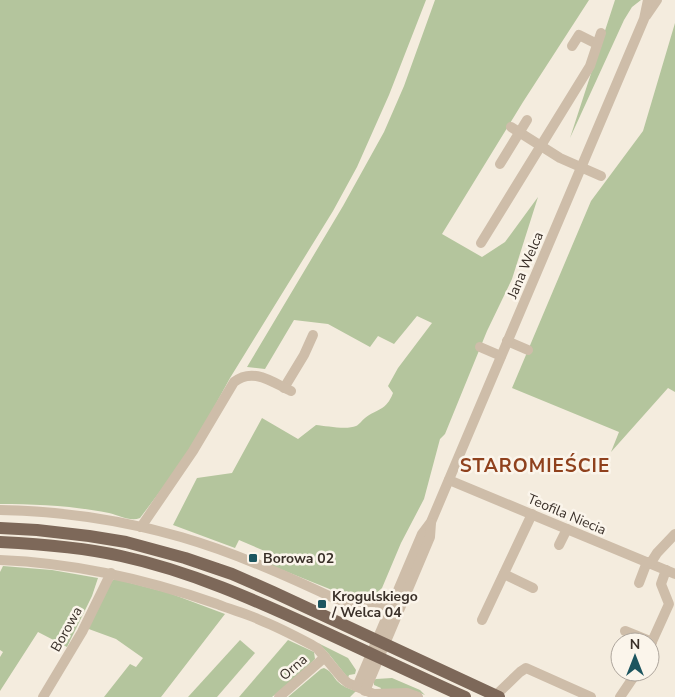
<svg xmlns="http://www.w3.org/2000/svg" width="675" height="697" viewBox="0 0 675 697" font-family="'Nunito Sans',sans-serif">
<rect width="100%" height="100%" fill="#f4ecde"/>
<g fill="#b4c59d">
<path d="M0,0H426L389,95L357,167L333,211L230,378L189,453L140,518C130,522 119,515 109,513C74,506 36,504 0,504Z"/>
<path d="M435,0H589L523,102L442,234L482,257L505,242L538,197L512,279L487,331L445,434L440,439L424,499L401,543L382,588L374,595L354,596L337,592L270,565L274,555L239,540L235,548L173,525L197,478L232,473L262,418L298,439L316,425C326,426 347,430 356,426C359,425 362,420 365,418C378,408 386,411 393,393L388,386L398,368L432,323L417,316L394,344L378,336L370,347L328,324L294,320L265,369L247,367L343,206L384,132L404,86Z"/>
<polygon points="615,0 641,0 632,7 624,20 570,138"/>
<polygon points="675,23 675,392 668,388 611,452 619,432 512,388 591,201 643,131"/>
<polygon points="3,566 52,570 98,578 92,596 67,647 38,632 0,691 0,657 3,652 0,650 0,572"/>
<polygon points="115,579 169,593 225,614 161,697 104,697 130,664 136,667 143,658 116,639 86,628 110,582"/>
<polygon points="240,640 255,653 217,697 188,697"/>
<polygon points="288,640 314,652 315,659 299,676 272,697 239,697"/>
<polygon points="318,643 348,658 356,670 355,674 349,675 348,678 328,653"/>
<path d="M324,668C331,671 332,675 337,681C342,686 349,689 356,691L350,697H288L321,669Z"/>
<polygon points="392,678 420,690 425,695 415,691 380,690 381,688 374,685 374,680 376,679"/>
</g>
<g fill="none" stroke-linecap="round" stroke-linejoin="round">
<g stroke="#cebda9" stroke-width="10">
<polyline points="646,16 657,0"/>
<polyline points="572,46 579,35 597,44"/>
<polyline points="511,127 560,158 601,176"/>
<polyline points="500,164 527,120"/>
<polyline points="481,243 590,66 601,33"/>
<polyline points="507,341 528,350"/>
<polyline points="480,347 501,356"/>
<polyline points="284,388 304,355 313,335"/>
<polyline points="449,480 675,574"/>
<path d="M0,510C61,511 122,520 181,537C236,553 289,577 340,601L356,602H376L398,611"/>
<path d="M141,527L193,451L234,382C253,367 272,382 291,391"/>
<polyline points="559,545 567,529"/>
<path d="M0,560C75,563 146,579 217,604C231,610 246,613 260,620C278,627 295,636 312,645L317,648L342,678L348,683L374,694L407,693L418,697"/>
<polyline points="650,564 657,553 675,534"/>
<polyline points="504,574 533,588"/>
<polyline points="639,583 647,562"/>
<polyline points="482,620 532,514"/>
<polyline points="625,631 652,642"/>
<polyline points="650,646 669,604 661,584 666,570"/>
<polyline points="357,687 422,534 431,522 644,19 648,0"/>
<polyline points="365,691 430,537 431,523"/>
<polyline points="496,695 520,672 526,668 591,697"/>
<polyline points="43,697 82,632 111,573"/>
<polyline points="279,697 325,657"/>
<polyline points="620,697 637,672"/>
</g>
<g stroke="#7d6859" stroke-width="12">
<polyline points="0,528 37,530 89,536 126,542 185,558 232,574 273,592 499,697"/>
<path d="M0,542C41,544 81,547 121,556C190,571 255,600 320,630C368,652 416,675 465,697"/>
</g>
</g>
<g fill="#1c555f" stroke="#fbf5eb" stroke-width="2">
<rect x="248" y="553" width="10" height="10" rx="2.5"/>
<rect x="317" y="599" width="10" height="10" rx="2.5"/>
</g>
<g text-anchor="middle" stroke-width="5" stroke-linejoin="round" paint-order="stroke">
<g font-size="14" fill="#3a3029" stroke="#fbf5eb">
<text transform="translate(525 265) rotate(-67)" y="5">Jana Welca</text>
<text transform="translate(567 514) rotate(23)" y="5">Teofila Niecia</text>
<text transform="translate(66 629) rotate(-61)" y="5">Borowa</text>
<text transform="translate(293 667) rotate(-41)" y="5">Orna</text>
</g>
<g font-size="14" font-weight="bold" fill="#3a3029" stroke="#fbf5eb" text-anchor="start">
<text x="263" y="563">Borowa 02</text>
<text x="332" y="601">Krogulskiego<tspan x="332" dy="16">/ Welca 04</tspan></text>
</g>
<g font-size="19" font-weight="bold" letter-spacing="1" fill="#8f411d" stroke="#fbf5eb">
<text x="535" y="472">STAROMIEŚCIE</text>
</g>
</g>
<g transform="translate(635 657)"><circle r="24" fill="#fbf5eb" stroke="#aea69d"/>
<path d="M0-4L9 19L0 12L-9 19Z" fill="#1c555f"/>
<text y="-8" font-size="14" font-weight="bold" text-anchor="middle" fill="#3a3029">N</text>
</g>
</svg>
